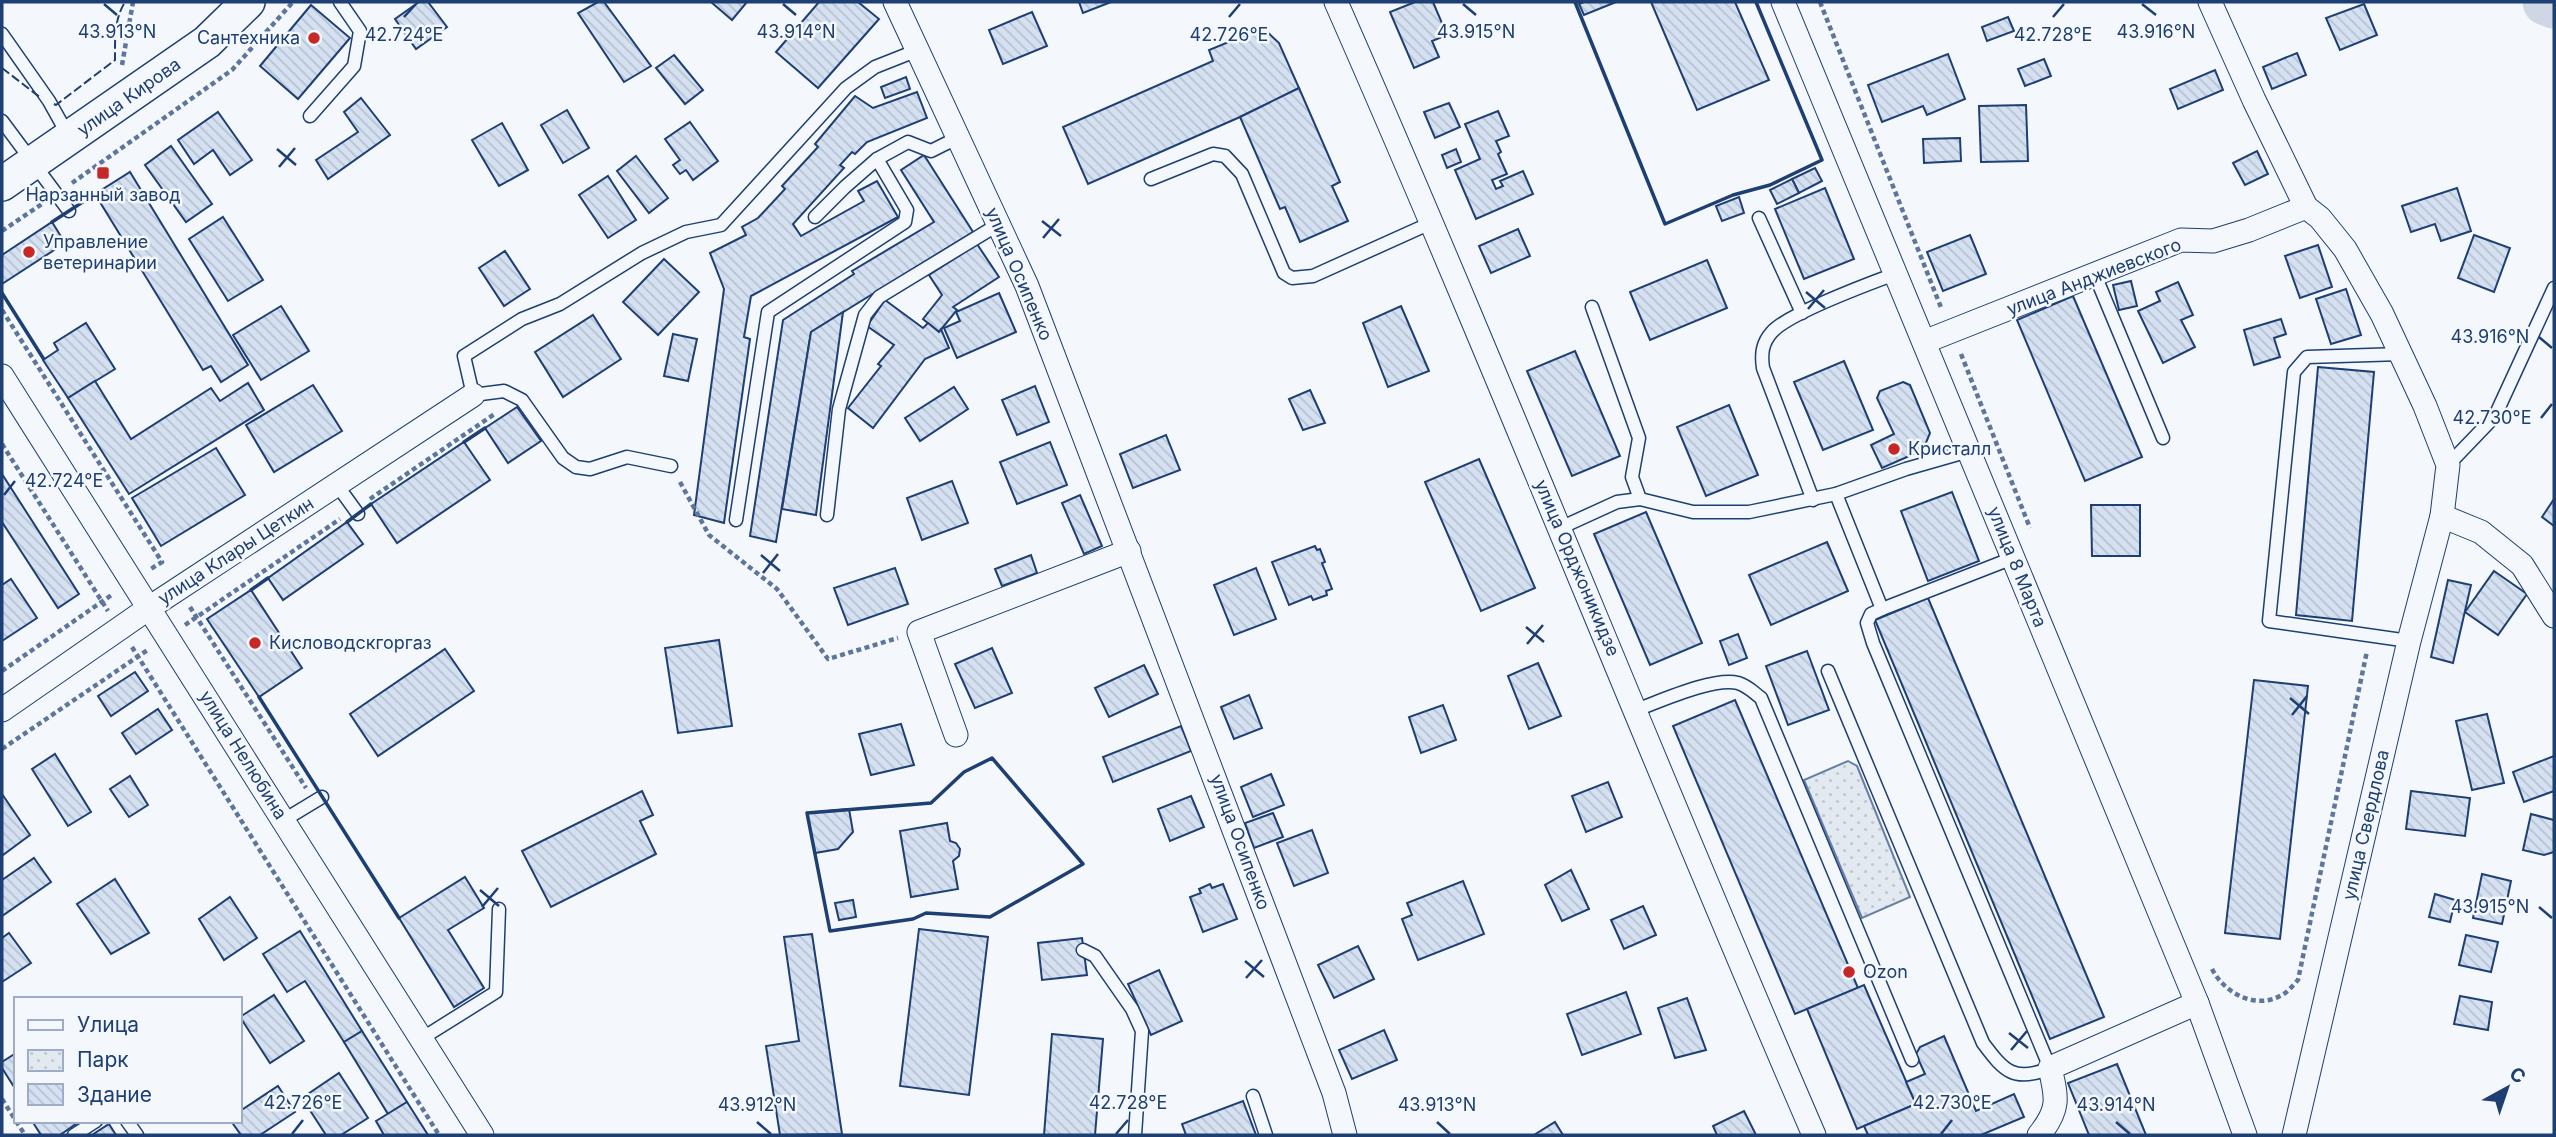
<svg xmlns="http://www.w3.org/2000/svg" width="2556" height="1137" viewBox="0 0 2556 1137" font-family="Inter,sans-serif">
<defs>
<pattern id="park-dots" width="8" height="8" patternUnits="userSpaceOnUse" patternTransform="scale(1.75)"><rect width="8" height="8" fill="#e3e9f0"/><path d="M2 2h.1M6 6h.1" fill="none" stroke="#c2c9d1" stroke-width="1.8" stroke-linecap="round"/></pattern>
<pattern id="building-back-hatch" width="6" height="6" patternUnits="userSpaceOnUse" patternTransform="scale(1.75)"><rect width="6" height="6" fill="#d5e0f0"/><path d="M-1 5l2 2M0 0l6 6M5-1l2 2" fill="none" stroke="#b6c1d1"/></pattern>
</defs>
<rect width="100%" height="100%" fill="#f4f7fb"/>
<polygon fill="url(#park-dots)" stroke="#687fa3" stroke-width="2" points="1848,761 1857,766 1910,897 1862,918 1804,780"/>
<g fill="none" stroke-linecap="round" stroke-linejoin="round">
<polyline stroke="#cfd7e4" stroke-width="47" points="2546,2 2554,5"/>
</g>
<g fill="url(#building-back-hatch)" stroke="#1d3f73" stroke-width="2">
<polygon points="419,2 428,2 447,27 416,49 395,19"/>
<polygon points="598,2 604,2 651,66 624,82 578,13"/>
<polygon points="711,2 747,2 732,20"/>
<polygon points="819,2 858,2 879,19 818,88 776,52"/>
<polygon points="1079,2 1111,2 1083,13"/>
<polygon points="1415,2 1433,2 1447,35 1432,41 1439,57 1414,68 1390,12"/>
<polygon points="1584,2 1616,2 1584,15 1579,4"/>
<polygon points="1651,2 1735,2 1769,80 1697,110"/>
<polygon points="2364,4 2377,35 2340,50 2326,18"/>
<polygon points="311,5 350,38 298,99 260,66"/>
<polygon points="1032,12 1047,46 1003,64 989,30"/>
<polygon points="2008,17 2014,31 1987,41 1982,27"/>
<polygon points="1263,28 1279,43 1299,88 1240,117 1088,184 1063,127 1213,61 1209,50"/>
<polygon points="2297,53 2306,75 2272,89 2263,67"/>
<polygon points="1948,54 1965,99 1927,115 1923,106 1882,122 1868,85"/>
<polygon points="674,55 703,90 685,104 656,68"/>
<polygon points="2044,59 2051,76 2025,86 2018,69"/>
<polygon points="2215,70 2223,90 2178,109 2170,89"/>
<polygon points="906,77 910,89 885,98 881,87"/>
<polygon points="1299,88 1340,182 1332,186 1348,221 1300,242 1285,207 1280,209 1240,117"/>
<polygon points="917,92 927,118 867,142 855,154 852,152 840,165 844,168 793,224 801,236 864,201 858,191 877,181 898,217 751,296 744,337 750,339 724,523 694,515 724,289 710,253 746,235 742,227 758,218 785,189 782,186 818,147 815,144 855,96 873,108"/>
<polygon points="361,98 390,135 328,179 316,160 358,132 344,112"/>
<polygon points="1449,103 1460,127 1435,138 1424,112"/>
<polygon points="2026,105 2028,161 1981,162 1979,106"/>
<polygon points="567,110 589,148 563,163 541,125"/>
<polygon points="1498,111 1509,136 1496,141 1501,152 1498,154 1507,174 1492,180 1496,189 1503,186 1500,181 1523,171 1533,194 1476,219 1455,170 1480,159 1465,124"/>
<polygon points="218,112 252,160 230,175 213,150 194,164 178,140"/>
<polygon points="690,122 718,161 693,180 686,170 680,174 673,165 680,160 665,139"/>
<polygon points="502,123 528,170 499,186 472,140"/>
<polygon points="1960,138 1961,161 1924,163 1923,139"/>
<polygon points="171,146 212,204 186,222 145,165"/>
<polygon points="1456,149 1461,162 1447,168 1442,155"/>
<polygon points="2257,151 2268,174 2245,185 2233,163"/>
<polygon points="924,155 973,232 811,332 776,542 750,536 783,320 854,274 852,271 934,222 901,170"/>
<polygon points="636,156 668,198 649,213 617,171"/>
<polygon points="1815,168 1822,181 1799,193 1792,179"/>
<polygon points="130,172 248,365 221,382 211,366 203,370 95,194"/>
<polygon points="608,176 636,220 608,238 579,195"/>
<polygon points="1792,179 1799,193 1777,204 1770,190"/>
<polygon points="1825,188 1854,259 1804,279 1775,209"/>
<polygon points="2457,188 2471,231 2441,241 2435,224 2411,232 2402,206"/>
<polygon points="1739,197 1744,213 1722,221 1716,206"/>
<polygon points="223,217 263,280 228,301 189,239"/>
<polygon points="52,222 65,243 2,284 2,255"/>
<polygon points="1518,229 1530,256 1491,273 1479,246"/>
<polygon points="1970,235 1986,274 1943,291 1927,252"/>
<polygon points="2474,235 2510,248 2494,292 2458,278"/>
<polygon points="977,244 999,277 953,307 957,310 939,332 923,319 942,295 929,275"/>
<polygon points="2318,245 2332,287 2300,298 2285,256"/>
<polygon points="505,251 530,289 504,306 479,268"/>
<polygon points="664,259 699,292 658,335 623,302"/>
<polygon points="1707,260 1727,308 1650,340 1630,292"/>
<polygon points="2131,281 2137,306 2119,310 2113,285"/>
<polygon points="2178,282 2193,315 2181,320 2195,347 2163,363 2138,311 2160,301 2156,292"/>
<polygon points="2346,289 2361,335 2331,344 2316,299"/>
<polygon points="999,293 1016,332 957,358 944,328 960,321 956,312"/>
<polygon points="2073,296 2142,457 2085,481 2017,320"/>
<polygon points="885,300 923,328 928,323 939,332 941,329 949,348 925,359 873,428 848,408 881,366 878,364 894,345 867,326"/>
<polygon points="281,306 309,351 261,380 233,335"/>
<polygon points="1401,306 1429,371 1388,387 1363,323"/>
<polygon points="843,312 816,515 782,509 811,332"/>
<polygon points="593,315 621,359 563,397 535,352"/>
<polygon points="2281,319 2286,334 2274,338 2280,357 2254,365 2244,330"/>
<polygon points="86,323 115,369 68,398 43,360 58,350 54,343"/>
<polygon points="673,334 697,339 688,381 664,376"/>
<polygon points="1575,351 1620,456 1572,476 1527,371"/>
<polygon points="1844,361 1873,430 1823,450 1794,382"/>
<polygon points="2318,367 2374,372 2352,621 2296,615"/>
<polygon points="95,381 131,439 211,388 220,401 248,383 264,410 129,494 68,398"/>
<polygon points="1903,382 1910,385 1930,433 1923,450 1882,468 1871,445 1894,434 1877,398 1880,391"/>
<polygon points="313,385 342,431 274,472 246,425"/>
<polygon points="1035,386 1049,422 1017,435 1002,400"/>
<polygon points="954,387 968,409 920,441 905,418"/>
<polygon points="1310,390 1325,423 1303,430 1289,399"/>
<polygon points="1729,405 1758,475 1706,496 1677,427"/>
<polygon points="517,407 541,441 508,463 485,428"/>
<polygon points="1166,435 1180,470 1133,488 1120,454"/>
<polygon points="464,442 490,480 397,543 371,504"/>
<polygon points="1050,442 1067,485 1017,504 1000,462"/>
<polygon points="216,448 245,495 161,546 132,498"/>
<polygon points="1479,459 1535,588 1481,611 1425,482"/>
<polygon points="2,474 79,594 58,608 2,522"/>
<polygon points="952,481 968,523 922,540 907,498"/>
<polygon points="1952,492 1979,561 1928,581 1901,511"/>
<polygon points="1080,495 1102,546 1084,554 1062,503"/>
<polygon points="2554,499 2554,526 2542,517"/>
<polygon points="2091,505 2140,505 2140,556 2092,556"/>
<polygon points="1646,512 1702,643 1650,665 1594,534"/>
<polygon points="347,522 363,544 283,600 268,578"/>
<polygon points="1827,542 1848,591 1771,625 1749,575"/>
<polygon points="1315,546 1317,550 1320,549 1325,562 1322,563 1332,589 1326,591 1327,595 1313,600 1311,596 1289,605 1272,562"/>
<polygon points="1031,555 1037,573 1002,586 995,569"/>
<polygon points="895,568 908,604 848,625 834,588"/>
<polygon points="1256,568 1276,619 1234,635 1214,585"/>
<polygon points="2494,571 2527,594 2498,635 2465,612"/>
<polygon points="11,579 37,618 2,641 2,585"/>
<polygon points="2448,580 2471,585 2453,663 2431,657"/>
<polygon points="251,590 302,668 259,697 207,619"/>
<polygon points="1928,598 2104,1017 2050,1039 1875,620"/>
<polygon points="1738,634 1747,658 1729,665 1720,641"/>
<polygon points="719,640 732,726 678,733 665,648"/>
<polygon points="992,648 1012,693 975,708 955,664"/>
<polygon points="445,649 474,691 378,756 350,714"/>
<polygon points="1807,651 1829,710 1788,725 1766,666"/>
<polygon points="1538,663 1561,716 1529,729 1508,676"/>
<polygon points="1144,665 1158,694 1109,717 1095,688"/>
<polygon points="135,672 148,691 111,716 98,696"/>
<polygon points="2254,680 2308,686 2280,939 2225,933"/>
<polygon points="1249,695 1262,728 1234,739 1221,707"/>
<polygon points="1735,700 1858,988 1795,1014 1673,726"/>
<polygon points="1443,705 1456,740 1421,753 1409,717"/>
<polygon points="158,709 172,730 136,754 122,733"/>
<polygon points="2487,714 2504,783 2472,790 2456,721"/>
<polygon points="901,724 914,765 871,775 859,734"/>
<polygon points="1181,726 1191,751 1113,782 1103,757"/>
<polygon points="55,754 91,812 68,826 32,769"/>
<polygon points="2554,756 2554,791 2524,802 2513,772"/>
<polygon points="1271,774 1284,805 1253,817 1241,787"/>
<polygon points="130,776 148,805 129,817 110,789"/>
<polygon points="1608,782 1622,817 1586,832 1572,796"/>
<polygon points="642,791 653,815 640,821 656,854 551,907 522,851"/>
<polygon points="2411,791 2470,798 2465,836 2406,829"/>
<polygon points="2,794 30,835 3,855 2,853"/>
<polygon points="1191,796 1204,827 1170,841 1158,809"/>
<polygon points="849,809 853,832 838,849 815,853 807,813"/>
<polygon points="1273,813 1283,837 1254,848 1245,823"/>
<polygon points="2531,814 2554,820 2554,852 2544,855 2523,850"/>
<polygon points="947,823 950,841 956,843 960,849 959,856 953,861 958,889 911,897 900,831"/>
<polygon points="1312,830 1328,873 1294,886 1277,843"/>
<polygon points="34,858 51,882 2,916 2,880"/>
<polygon points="1571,870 1589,909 1562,921 1545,885"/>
<polygon points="2482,874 2511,881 2502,924 2473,918"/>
<polygon points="465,877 484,908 448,930 484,988 454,1007 399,918"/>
<polygon points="115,879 149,933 111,954 77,904"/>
<polygon points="1463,881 1484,934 1418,960 1402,919 1412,915 1407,903"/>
<polygon points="1210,884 1212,888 1223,884 1237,919 1203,932 1190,897 1201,893 1199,889"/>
<polygon points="2435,894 2455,900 2450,922 2429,917"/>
<polygon points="230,897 257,938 224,960 199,919"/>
<polygon points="853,900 856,917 839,920 835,903"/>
<polygon points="1643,906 1656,935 1624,949 1611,920"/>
<polygon points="919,929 988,937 969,1095 900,1086"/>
<polygon points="300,931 362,1031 344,1042 305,981 287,992 263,954"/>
<polygon points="9,933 31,963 2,982 2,938"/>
<polygon points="812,934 842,1134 780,1135 766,1046 799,1041 784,937"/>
<polygon points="2466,935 2498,942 2491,972 2459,965"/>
<polygon points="1082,938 1087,975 1042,980 1038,943"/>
<polygon points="1358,946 1374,979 1334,998 1318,965"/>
<polygon points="1159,970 1182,1021 1151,1035 1128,984"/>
<polygon points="1864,985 1916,1104 1857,1129 1807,1009"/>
<polygon points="1626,992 1641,1034 1582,1055 1567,1014"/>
<polygon points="274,995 304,1041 270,1063 240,1017"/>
<polygon points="2460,996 2492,1002 2488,1030 2454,1024"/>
<polygon points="1687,998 1706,1050 1675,1058 1658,1008"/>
<polygon points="1384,1030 1397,1060 1352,1079 1339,1050"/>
<polygon points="362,1031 407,1102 388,1114 344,1042"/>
<polygon points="1052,1034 1103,1039 1095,1135 1044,1135"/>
<polygon points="1944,1036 1976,1111 2014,1094 2024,1117 1981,1135 1868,1135 1864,1126 1916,1104 1906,1082 1925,1074 1916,1054 1920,1047"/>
<polygon points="16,1053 16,1090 2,1068 2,1062"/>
<polygon points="2117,1064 2146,1135 2089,1135 2068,1083"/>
<polygon points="339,1073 368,1118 341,1135 326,1135 302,1098"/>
<polygon points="278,1086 295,1112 260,1135 241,1135 231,1121 240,1121 240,1111"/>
<polygon points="1243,1101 1256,1135 1186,1135 1182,1124"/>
<polygon points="407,1102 428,1135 384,1135 376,1121"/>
<polygon points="1744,1111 1756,1135 1717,1135 1713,1126"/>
<polygon points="32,1121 80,1121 60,1135 41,1135"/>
<polygon points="1555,1122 1563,1135 1534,1135"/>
<polygon points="109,1124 116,1135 92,1135"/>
</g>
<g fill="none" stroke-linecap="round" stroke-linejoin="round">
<defs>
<g id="lane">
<polyline points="2,34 49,101 68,135"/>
<polyline points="310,116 354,66 360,31 340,2"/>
<polyline points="2,121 69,211"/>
<polyline points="1151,179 1213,154 1225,156 1242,174 1284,273 1292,278 1313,276 1433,222"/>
<polyline points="815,217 845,187 877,159 908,142 931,151 959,137"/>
<polyline points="1759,218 1802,313"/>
<polyline points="2095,275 2163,438"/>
<polyline points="1592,307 1639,438 1632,477 1640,499"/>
<polyline points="2401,354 2307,357 2294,372 2269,621 2409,641"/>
<polyline points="2448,465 2495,416 2554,288"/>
<polyline points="671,466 627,457 590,469 576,467 563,458 522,400 504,391 473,395 464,356 522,319 560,304 642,253 686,232 721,225 846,88 875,67 918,50"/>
<polyline points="337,485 358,514"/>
<path d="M1813,500L1763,368C1761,354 1762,343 1772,332C1789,313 1868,284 1895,274"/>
<polyline points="827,515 839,409 865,315 879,297 999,224"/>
<polyline points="736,520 768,312 905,222 907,210 877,159"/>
<polyline points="1560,528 1617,502 1640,499 1693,512 1749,512 1836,494 1906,469 1969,451"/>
<polyline points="1882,609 2013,558"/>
<path d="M1828,671L1983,1043C2004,1071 2014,1083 2050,1068L1873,643L1867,623L1871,614L1882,609L1836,494"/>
<path d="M1636,710C1661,701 1713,677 1738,683C1748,686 1753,692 1761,698L1912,1060"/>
<polyline points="284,820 322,797"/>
<polyline points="1083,950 1095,956 1132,1009 1142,1031 1135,1135"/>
<polyline points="421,1039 496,992 499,909"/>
<polyline points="1253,1096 1266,1135"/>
<polyline points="127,1121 137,1135"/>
<polyline points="74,1135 96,1121"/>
</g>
<g id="street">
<polyline points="895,2 1027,286 1334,1093 1345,1135"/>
<path d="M1336,2C1501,377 1651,759 1814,1135"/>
<polyline points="1783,2 2197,1003 2245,1135"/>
<polyline points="2210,2 2254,100 2306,207 2320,218 2345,249 2382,314 2425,406 2448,465 2442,516 2409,641 2294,1135"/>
<polyline points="1924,342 2181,240 2213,241 2249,230 2306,207"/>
<polyline points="2,376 482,1135"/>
<polyline points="2442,516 2481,532 2522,565 2554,616"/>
<polyline points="2,710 149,608 473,395"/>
<polyline points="956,735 919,632 1129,551"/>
<path d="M2039,1135C2060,1109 2057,1098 2050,1068L2197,1003"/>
</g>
<polyline id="secondary" points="2,184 207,42 248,2"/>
</defs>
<use href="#lane" stroke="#1d3f73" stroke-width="15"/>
<use href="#street" stroke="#1d3f73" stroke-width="25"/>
<use href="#secondary" stroke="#1d3f73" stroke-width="36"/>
<g stroke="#5e769c" stroke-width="4.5" stroke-dasharray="5 3.5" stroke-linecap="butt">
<polyline points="1820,2 1942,310"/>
<polyline points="122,65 133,2"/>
<polyline points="72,183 232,70 293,2"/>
<polyline points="2,231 42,204"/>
<polyline points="2,310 162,562 149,570"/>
<polyline points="1961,354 2030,528"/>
<polyline points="2,444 108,611"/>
<polyline points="680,482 709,535 777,589 828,659 898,638"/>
<polyline points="370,499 496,413"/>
<polyline points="190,607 306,788"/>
<polyline points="185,625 340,519"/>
<polyline points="132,647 439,1135"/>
<polyline points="2,671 113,594"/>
<polyline points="2,749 149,649"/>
<path d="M2212,969C2225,994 2256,1010 2282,995C2288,992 2293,985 2298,980L2367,651"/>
<polyline points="2,1099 16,1121"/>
<polyline points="16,1121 25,1135"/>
</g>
<use href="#lane" stroke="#f4f7fb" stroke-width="12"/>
<use href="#street" stroke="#f4f7fb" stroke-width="23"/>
<use href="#secondary" stroke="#f4f7fb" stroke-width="33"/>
<g stroke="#1d3f73" stroke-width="2" stroke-dasharray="9 3.5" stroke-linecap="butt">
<polyline points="2,68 41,98"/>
<path d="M54,104L56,105L115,60C115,39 114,20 125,2"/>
</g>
<g stroke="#1d3f73" stroke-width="3.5">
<polyline points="1575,2 1665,224 1733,195 1770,185 1822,160 1756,2"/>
<polyline points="52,222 95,194"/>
<polyline points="2,293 43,358"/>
<polyline points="464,442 485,428"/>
<polyline points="347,522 371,504"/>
<polyline points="251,590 268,578"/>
<polyline points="259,697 399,918"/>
<polygon points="992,758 1083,864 990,917 926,913 913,919 830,931 807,813 931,803 964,772"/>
</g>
</g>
<path fill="none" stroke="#1d3f73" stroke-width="2.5" d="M104,4L117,15M783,4L796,15M1463,4L1476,15M2142,4L2156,15M404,17L416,4M1229,17L1240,4M2053,17L2064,4M277,149L296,165M279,167L295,148M1042,221L1061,236M1043,238L1059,219M1806,292L1825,308M1808,309L1824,290M2539,337L2552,348M2541,418L2552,404M4,495L15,481M761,555L780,571M763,573L778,554M1526,627L1544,642M1527,644L1543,625M2290,698L2309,714M2292,715L2307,696M480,890L499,906M482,907L498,888M2539,907L2552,918M1245,961L1264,977M1246,978L1262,960M2009,1033L2028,1048M2011,1050L2027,1031M757,1122L771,1134M1437,1122L1450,1134M2116,1122L2130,1134M292,1134L303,1120M1116,1134L1128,1120M1941,1134L1952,1120"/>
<g fill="#c62828" stroke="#f4f7fb" stroke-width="2.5">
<circle cx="314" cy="38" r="7"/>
<rect x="96" y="166" width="14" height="14" rx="3.5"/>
<circle cx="29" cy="252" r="7"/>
<circle cx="1894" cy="449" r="7"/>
<circle cx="255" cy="643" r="7"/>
<circle cx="1849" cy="972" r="7"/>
</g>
<g text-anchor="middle" stroke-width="5" stroke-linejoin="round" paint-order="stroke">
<g font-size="18" fill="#1d3f73" stroke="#f4f7fb" text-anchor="start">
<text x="300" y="44" text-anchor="end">Сантехника</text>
<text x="103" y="201" text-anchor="middle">Нарзанный завод</text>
<text x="43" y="248">Управление<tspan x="43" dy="21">ветеринарии</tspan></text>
<text x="1908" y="455">Кристалл</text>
<text x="269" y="649">Кисловодскгоргаз</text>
<text x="1863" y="978">Ozon</text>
</g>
<g font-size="18" fill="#1d3f73" stroke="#f4f7fb">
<text transform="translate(129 97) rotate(-35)" y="6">улица Кирова</text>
<text transform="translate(1019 274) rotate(67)" y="6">улица Осипенко</text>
<text transform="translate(2094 277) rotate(-21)" y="6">улица Анджиевского</text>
<text transform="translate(236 551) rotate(-33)" y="6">улица Клары Цеткин</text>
<text transform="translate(2017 567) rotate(68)" y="6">улица 8 Марта</text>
<text transform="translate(1577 568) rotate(67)" y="6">улица Орджоникидзе</text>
<text transform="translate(243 755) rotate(58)" y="6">улица Нелюбина</text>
<text transform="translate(2366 825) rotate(-77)" y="6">улица Свердлова</text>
<text transform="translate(1240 842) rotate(70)" y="6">улица Осипенко</text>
</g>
</g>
<g font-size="18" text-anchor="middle" fill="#1d3f73" stroke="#f4f7fb" stroke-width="5" stroke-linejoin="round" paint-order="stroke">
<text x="117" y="38">43.913°N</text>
<text x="796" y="38">43.914°N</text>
<text x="1476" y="38">43.915°N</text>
<text x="2156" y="38">43.916°N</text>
<text x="404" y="41">42.724°E</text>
<text x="1229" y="41">42.726°E</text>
<text x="2053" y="41">42.728°E</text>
<text x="2490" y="343">43.916°N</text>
<text x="2492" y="424">42.730°E</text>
<text x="64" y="487">42.724°E</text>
<text x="2490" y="913">43.915°N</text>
<text x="303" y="1109">42.726°E</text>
<text x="1128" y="1109">42.728°E</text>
<text x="1952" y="1109">42.730°E</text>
<text x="757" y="1111">43.912°N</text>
<text x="1437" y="1111">43.913°N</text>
<text x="2116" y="1111">43.914°N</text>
</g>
<rect width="2556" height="1137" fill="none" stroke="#1d3f73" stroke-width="7"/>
<rect x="14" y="997" width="228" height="126" fill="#f4f7fb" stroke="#9eadc5" stroke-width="2"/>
<rect x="28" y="1020" width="35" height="10" fill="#f4f7fb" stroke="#9eadc5" stroke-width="2"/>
<text x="77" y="1032" font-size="21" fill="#1d3f73">Улица</text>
<rect x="28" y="1050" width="35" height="21" fill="url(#park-dots)" stroke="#9eadc5" stroke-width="2"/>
<text x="77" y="1067" font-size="21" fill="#1d3f73">Парк</text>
<rect x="28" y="1084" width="35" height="21" fill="url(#building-back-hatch)" stroke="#9eadc5" stroke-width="2"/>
<text x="77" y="1102" font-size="21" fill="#1d3f73">Здание</text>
<g transform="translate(2507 1088) rotate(40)" stroke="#f4f7fb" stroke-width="5" paint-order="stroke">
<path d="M0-5L12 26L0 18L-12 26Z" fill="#1d3f73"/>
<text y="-10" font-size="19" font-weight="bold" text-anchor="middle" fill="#1d3f73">С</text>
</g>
</svg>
